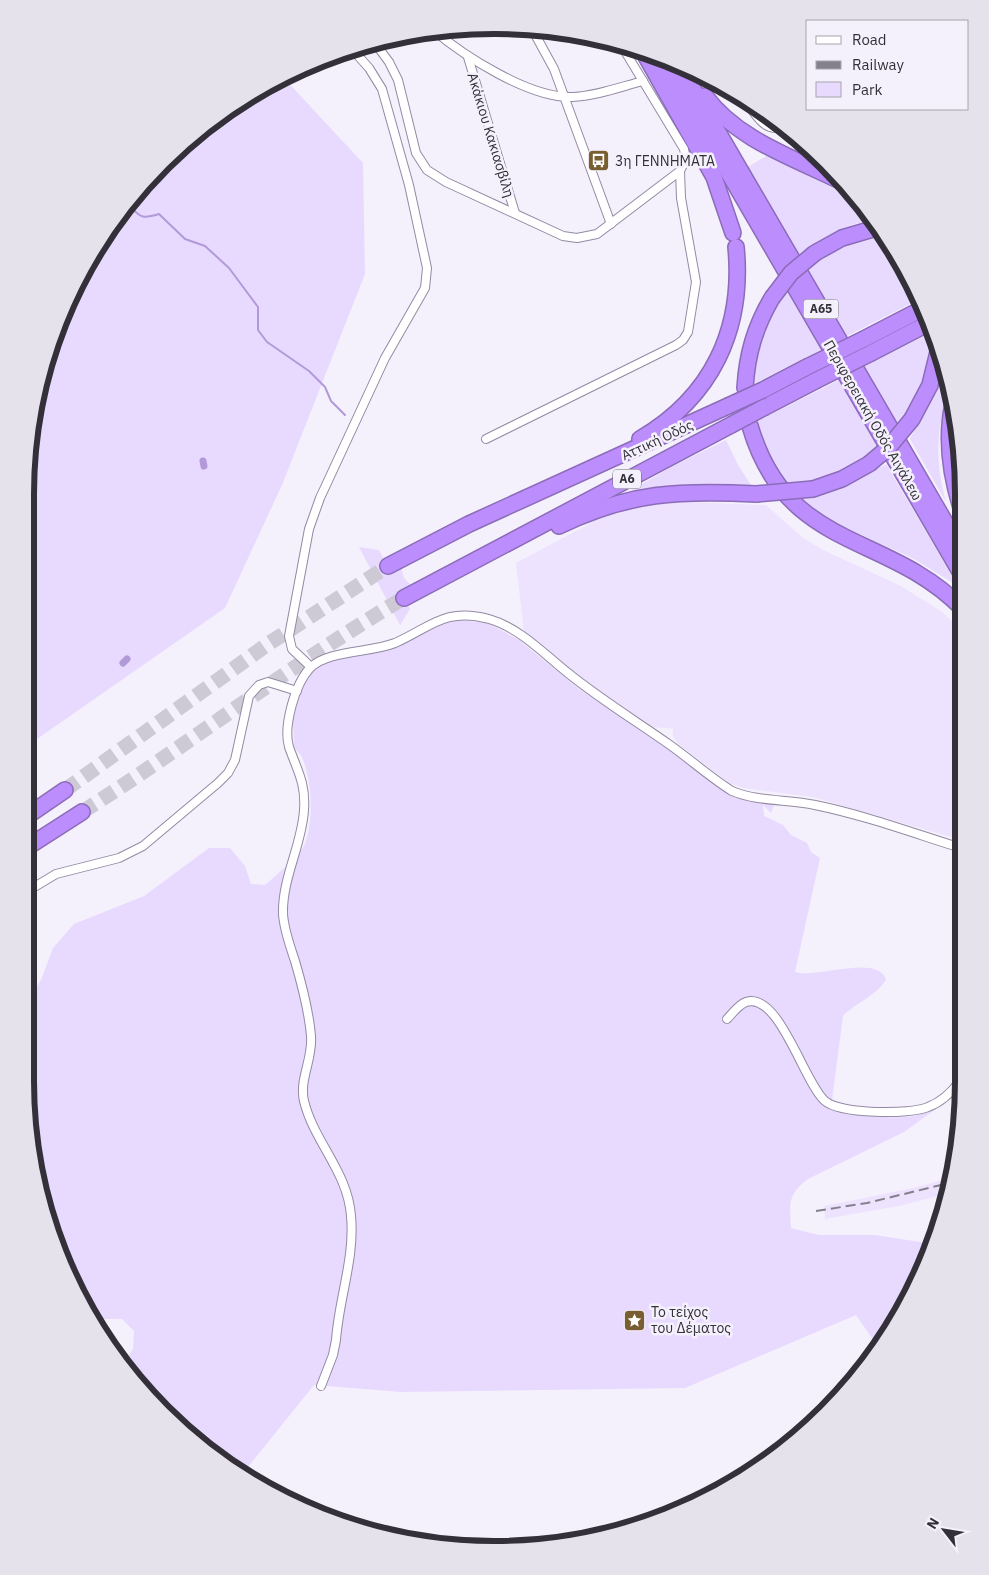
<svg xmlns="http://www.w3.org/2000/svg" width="989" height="1575" viewBox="0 0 989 1575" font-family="'IBM Plex Sans',sans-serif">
<rect width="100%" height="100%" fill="#f5f1fc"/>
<g fill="#ede3fe">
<polygon points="688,502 766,505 802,537 821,549 901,586 942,612 962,630 961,840 813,797 743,788 729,783 678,744 673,737 673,729 653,727 587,683 524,632 516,563 606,515 629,507 657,503"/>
<polygon points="950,1178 946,1194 899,1206 825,1219 824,1206 913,1188"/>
</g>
<g fill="#e8daff">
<polygon points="283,77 363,163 365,274 282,485 225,608 27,746 29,434 61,315 122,208 185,141 260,88"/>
<path d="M768,155L857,200L871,221C844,223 821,240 799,255L746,168Z"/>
<polygon points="879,232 915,287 920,299 845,337 805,268 831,250"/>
<polygon points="785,288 821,350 751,385 757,342"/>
<polygon points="926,314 927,317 730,419 729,413"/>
<path d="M933,332C943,358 911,406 899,429L863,367Z"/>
<path d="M943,360C955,392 941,405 939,436C937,459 940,481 946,502L910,439L937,384Z"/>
<path d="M839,380L879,449C847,473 824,479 786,487L775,473L754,423Z"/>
<polygon points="726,440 738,465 751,485 630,491 673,466"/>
<path d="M886,464L958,586L914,559L825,518L801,500C833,495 858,480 886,464Z"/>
<polygon points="359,547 379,550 391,573 401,567 404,578 412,586 402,592 410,609 400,625"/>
<path d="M457,620L488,623L519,640L579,689L649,734L735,798L775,803L771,813L763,805L764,816L783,825L791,835L807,843L811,852L820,858L795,972C817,979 876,954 886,979C878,995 855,1003 843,1016L831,1108C856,1114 899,1123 924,1113C931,1111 938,1106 944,1103L904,1132L808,1179C787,1195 790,1204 791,1228L819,1235H875L933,1244L928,1260L878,1347L856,1315L685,1388L401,1392L314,1385L244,1472L208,1453L124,1362L133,1349L134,1331L122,1319H93L50,1231L25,1080V1005L41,980L53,948L74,924L144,896L209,848H230L245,866L251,884L265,885C275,876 300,856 305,844C314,818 312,782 302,757C300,753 296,751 295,748C293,743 294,734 293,728C292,697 301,684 323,662L325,664C339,655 358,657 374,653C403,646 428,627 457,620Z"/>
</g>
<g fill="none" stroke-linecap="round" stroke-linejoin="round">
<path stroke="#b299d8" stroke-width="2" d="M127,204C141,216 139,220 159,214L185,239L205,246L229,268L258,307V330L267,342L309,371L325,387L331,401L345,415"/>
<g stroke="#b299d8" stroke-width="7">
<polyline points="110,230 110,231"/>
<polyline points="203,461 204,466"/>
<polyline points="123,663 127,659"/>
</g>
<g stroke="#cecad5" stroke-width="15" stroke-dasharray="15 8" stroke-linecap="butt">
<polyline points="65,790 268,644 388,566"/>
<path d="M82,812C191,743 293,663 404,598"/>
</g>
<defs>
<g id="street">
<polyline points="531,27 554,69 611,224"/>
<path d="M432,29C464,56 529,98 572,97C596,96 620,87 643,81"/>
<polyline points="375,43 389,62 398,80 416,153 427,170 446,182 563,236 577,238 597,234 680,171 686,159 684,149 620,43"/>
<polyline points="468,57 515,213"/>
<path d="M746,101C755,114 765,134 784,126"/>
<polyline points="486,439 676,345 683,340 688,332 696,282 681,198 680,171"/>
<polyline points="311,667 292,649 289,636 309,529 320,498 385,358 425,288 427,268 409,185 382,89 369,68 351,48"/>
<polyline points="26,892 56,874 119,858 143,846 218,783 228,773 235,760 249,696 259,685 268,682 297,691"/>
<path d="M727,1019C732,1014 738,1005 746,1002C779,991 804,1083 825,1101C840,1114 910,1115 928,1107C942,1102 951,1093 960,1081"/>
<path d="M321,1386L333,1355L336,1340C339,1298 355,1258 351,1216C348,1172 314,1142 304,1101C299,1079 313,1059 311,1036C309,1011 302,985 295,961C290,946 284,930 283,914C282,878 302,845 304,810C306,783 297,770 289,747C283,726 295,684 310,668C328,650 370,653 395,643C431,627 445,607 489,619C520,628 544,654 568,673C600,699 636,721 670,745C691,760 711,778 732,791C758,802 788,799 815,805C864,815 913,833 961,848"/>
</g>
<g id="highway">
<polyline points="643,51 714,177 733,233"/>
<polyline points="662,58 962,575"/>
<polyline points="679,65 963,553"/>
<path d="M705,96C739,142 798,159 846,184"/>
<polyline points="815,253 842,238 876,228"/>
<polyline points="864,339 924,308"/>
<polyline points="871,353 929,323"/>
<path d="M745,388C747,354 755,327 772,298"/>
<polyline points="763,390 807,367"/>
<path d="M953,404C945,441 951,478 963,514"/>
<polyline points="765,407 815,381"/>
<polyline points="912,419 930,385 939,348"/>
<path d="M750,426C787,552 886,531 962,608"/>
<path d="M640,439C712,397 744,329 736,247"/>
<polyline points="813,489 842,479 869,464"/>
<path d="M559,526C629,492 680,490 756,494"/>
<polyline points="388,566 469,524 728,406"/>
<polyline points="404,598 731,425"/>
<polyline points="27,816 65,790"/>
<polyline points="26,848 82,812"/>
</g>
</defs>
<use href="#street" stroke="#938aa3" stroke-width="10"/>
<use href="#highway" stroke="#8c6cb9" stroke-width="18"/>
<use href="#street" stroke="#fff" stroke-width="8"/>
<use href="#highway" stroke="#bc8dfd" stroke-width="15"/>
<polyline stroke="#85818c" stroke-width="2" stroke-dasharray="10 5" stroke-linecap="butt" points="816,1211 867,1203 949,1183"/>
<defs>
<g id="highway-bridge">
<polyline points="772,298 791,273 815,253"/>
<polyline points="807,367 864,339"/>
<polyline points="815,381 871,353"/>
<polyline points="728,406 763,390"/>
<polyline points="731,425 765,407"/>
<polyline points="869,464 888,448 912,419"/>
<polyline points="756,494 813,489"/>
</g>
</defs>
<use href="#highway-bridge" stroke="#8c6cb9" stroke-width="18" stroke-linecap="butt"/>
<use href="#highway-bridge" stroke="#bc8dfd" stroke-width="15"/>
</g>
<defs>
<symbol id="bus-square" viewBox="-11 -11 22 22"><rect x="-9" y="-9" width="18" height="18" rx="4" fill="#795e31" stroke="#f5f1fc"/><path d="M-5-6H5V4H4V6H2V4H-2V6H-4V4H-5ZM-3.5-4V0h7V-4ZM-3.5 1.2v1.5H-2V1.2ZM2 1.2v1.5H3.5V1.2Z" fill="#fff"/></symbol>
<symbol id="sight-square" viewBox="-11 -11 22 22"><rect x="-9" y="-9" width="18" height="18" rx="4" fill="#795e31" stroke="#f5f1fc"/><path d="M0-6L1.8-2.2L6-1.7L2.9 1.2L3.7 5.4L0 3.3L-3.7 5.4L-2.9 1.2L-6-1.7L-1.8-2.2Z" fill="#fff"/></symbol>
</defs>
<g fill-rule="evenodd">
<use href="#bus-square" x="586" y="148" width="25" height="25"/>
<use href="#sight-square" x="622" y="1308" width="25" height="25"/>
</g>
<g text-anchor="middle" stroke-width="5" stroke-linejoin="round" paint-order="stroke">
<g fill="#f5f1fc" stroke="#6e6a74" stroke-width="1">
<rect x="803.5" y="299.5" width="35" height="19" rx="4"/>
<rect x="613" y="469.5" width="28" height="19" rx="4"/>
</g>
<g font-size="12" font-weight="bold" fill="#34303a">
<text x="821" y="313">Α65</text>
<text x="627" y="483">Α6</text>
</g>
<g font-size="14" fill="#34303a" stroke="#f5f1fc">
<text transform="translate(491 135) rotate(73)" y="5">Ακάκιου Κακιασβίλη</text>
<text transform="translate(873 420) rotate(60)" y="5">Περιφερειακή Οδός Αιγάλεω</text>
<text transform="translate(657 440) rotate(-25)" y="5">Αττική Οδός</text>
</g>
<g font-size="14" fill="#34303a" stroke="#f5f1fc" text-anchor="start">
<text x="615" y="166">3η ΓΕΝΝΗΜΑΤΑ</text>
<text x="651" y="1317">Το τείχος<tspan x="651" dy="16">του Δέματος</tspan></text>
</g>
</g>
<path d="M0 0H989V1575H0ZM494 34H495A460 460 0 0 1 955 494V1081A460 460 0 0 1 495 1541H494A460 460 0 0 1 34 1081V494A460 460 0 0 1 494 34Z" fill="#e6e2ec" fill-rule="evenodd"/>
<path fill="none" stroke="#34303a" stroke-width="6" d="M494 34H495A460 460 0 0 1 955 494V1081A460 460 0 0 1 495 1541H494A460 460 0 0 1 34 1081V494A460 460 0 0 1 494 34Z"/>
<rect x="806" y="20" width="162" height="90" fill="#f5f1fc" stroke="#a8a4ae"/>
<rect x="816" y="36" width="25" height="8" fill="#ffffff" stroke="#a8a4ae"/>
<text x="852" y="45" font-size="15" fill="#34303a">Road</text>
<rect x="816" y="61" width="25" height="8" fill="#85818c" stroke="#a8a4ae"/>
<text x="852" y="70" font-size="15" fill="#34303a">Railway</text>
<rect x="816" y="82" width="25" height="15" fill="#e8daff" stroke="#a8a4ae"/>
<text x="852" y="95" font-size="15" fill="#34303a">Park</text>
<g transform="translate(944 1530) rotate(301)" stroke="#f5f1fc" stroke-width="4" paint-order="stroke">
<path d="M0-4L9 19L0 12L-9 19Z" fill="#34303a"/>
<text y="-8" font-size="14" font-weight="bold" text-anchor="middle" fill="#34303a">N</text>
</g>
</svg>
